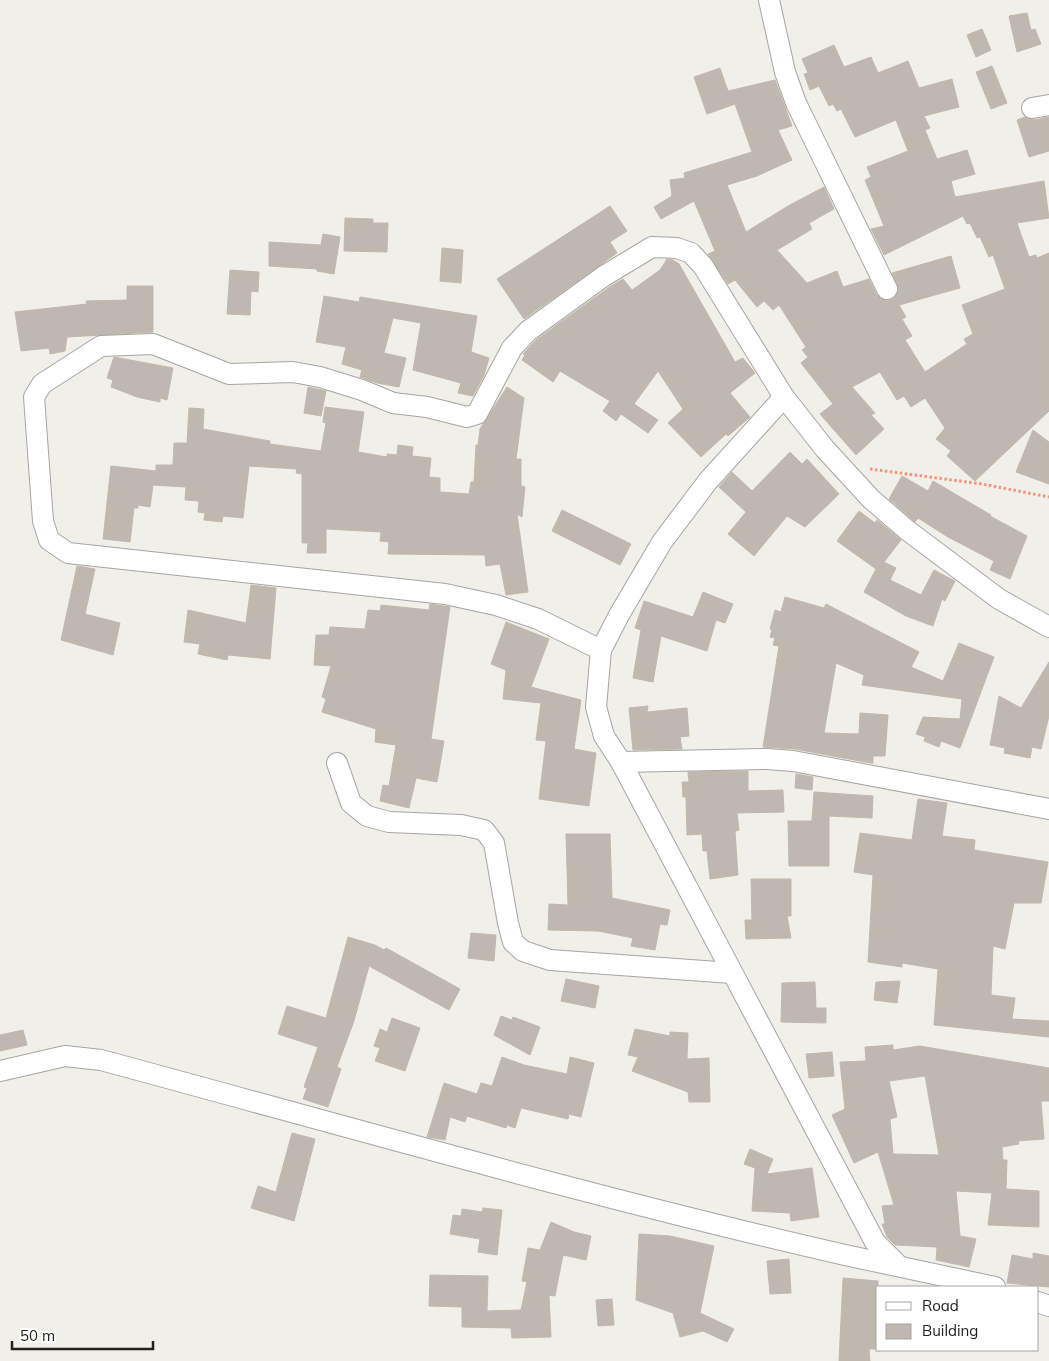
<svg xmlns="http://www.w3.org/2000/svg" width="1049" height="1361" viewBox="0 0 1049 1361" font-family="Mulish,sans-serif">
<rect width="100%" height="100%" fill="#f1efe9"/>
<g fill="#beb8b1" stroke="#c2b8ab" fill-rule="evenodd">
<polygon points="1027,13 1031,30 1035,29 1041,44 1017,52 1009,16"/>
<polygon points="982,29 991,50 976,57 967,35"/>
<polygon points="834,45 844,67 871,57 878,73 908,61 919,88 952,79 959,107 924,116 930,128 925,130 937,159 967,150 975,174 951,181 955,197 1044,181 1049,218 1017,223 1029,257 1036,255 1037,258 1049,253 1049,411 975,481 947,456 951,451 936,439 945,428 925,398 911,407 904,396 897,400 880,372 852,387 875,413 871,415 884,429 856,455 820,414 833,404 801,363 808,357 802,350 806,347 779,305 773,310 764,301 757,307 735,280 728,284 708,254 715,251 694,201 661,219 654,207 672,196 670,180 685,178 684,173 752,152 735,104 707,114 694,77 720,68 728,91 775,80 792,126 778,130 792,160 757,176 727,185 746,232 788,206 824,187 834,209 809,223 812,229 777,250 807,283 837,271 843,287 869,279 877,295 887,301 893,299 899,290 892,273 951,256 960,288 899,305 906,317 902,319 912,336 905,340 925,372 967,344 964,339 973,334 962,305 1005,289 993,255 989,257 980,237 977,238 970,223 967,224 963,216 884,255 871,229 884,226 865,180 871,177 867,167 908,151 896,120 855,137 841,109 837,111 833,104 829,106 819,86 810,90 804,74 808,73 802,59"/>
<polygon points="992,66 1007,103 991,109 976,72"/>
<polygon points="1025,117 1034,120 1049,117 1049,151 1029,157 1017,120"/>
<polygon points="610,206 627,231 610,242 617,253 524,319 497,279"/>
<polygon points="345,218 373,219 373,223 388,223 387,252 344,251"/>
<polygon points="323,234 340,237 334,274 317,271 317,269 269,266 269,242 321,245"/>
<polygon points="442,248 463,250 461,283 440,281"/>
<polygon points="667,259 673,260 679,264 735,362 743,358 755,373 730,393 750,417 728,436 726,434 701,457 668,423 683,409 658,371 634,404 658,420 648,433 621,414 616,421 603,411 610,401 560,371 553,382 522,360 525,355 523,354 536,340 611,286 623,279 632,290 660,270"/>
<polygon points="230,270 259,272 258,292 251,291 250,315 227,314"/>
<polygon points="127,286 153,286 153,332 67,337 65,351 50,354 49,348 21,351 15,312 87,304 86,301 127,300"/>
<polygon points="324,296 359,302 360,297 477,316 471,352 489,358 484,375 473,396 458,393 461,383 413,370 421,323 393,318 384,353 406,358 399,387 377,383 360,377 362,370 342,364 346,347 316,342"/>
<polygon points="114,357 173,368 167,400 160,398 160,402 137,397 111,387 113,380 107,378"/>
<polygon points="308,387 326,391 321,416 304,413"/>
<polygon points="507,387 524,398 516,459 521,459 521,486 525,487 522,517 517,514 528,592 506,595 500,564 486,566 485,555 388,554 389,542 380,541 381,532 326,529 326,553 307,553 308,543 302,543 302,474 296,473 297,469 249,466 243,518 223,516 222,522 204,520 205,513 198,512 199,501 185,500 186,487 153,485 150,507 138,505 138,508 134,508 130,542 103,539 111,466 156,471 156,465 173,465 174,443 187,443 189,408 204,409 203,429 270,441 270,444 321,451 326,423 323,422 325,407 364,412 358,452 387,457 387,454 397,455 398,445 413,447 412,456 431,458 429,477 440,478 440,492 469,494 471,482 474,482 476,445 478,445 480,429"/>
<polygon points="1033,430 1049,442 1049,484 1016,472"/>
<polygon points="790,452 802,464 807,459 839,494 805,527 787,516 754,556 728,534 746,512 719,487 732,472 752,491"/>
<polygon points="902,476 928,491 933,481 991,515 990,516 1027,536 1010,579 990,570 994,561 948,537 918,518 915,522 889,499"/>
<polygon points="562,510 631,544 620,565 552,531"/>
<polygon points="859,511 875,523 877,520 901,540 884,562 896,568 890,580 921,595 934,570 955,581 945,601 942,599 933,626 906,616 864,592 876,569 837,541"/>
<polygon points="77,566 95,569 85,614 120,623 113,655 61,640"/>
<polygon points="251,585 276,588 270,659 228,655 227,660 198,654 200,644 184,642 188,610 246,623"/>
<polygon points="703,592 733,604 725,623 716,620 707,651 661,636 653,682 633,678 641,630 635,628 644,601 693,617"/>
<polygon points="785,597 824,608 826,604 919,652 911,667 943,681 959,643 994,657 960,748 941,741 939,747 924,741 925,737 916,734 923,717 960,719 962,699 862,685 864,675 836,663 824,733 859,734 860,713 888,715 885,756 873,756 873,763 865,762 795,749 763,747 779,646 773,645 775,638 770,637 772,630 770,629 775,610 781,612"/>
<polygon points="430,604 450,607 431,739 444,741 437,782 416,778 409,808 380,801 383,785 389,786 396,745 375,742 376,729 322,712 326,699 322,697 331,666 314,665 316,635 329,635 330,627 365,629 368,610 380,611 381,605 429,610"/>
<polygon points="506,622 549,639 531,687 581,700 574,749 596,753 589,806 539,799 546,741 536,740 541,703 503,699 506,670 491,664"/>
<polygon points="1049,662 1049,716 1041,749 1032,747 1030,758 1004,753 1005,748 990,745 999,696 1021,708"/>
<polygon points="648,706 647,712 687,708 689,736 680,737 682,749 633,750 629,708"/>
<polygon points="748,771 748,791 783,790 784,812 737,813 739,830 735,831 738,875 710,879 707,851 703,851 702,834 687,835 686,797 683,797 682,782 689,782 688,772"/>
<polygon points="796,774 813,777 812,790 795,788"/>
<polygon points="814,792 873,796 872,818 829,816 829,866 789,866 788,821 812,821"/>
<polygon points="918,799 947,803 942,836 975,840 974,850 1048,862 1041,903 1014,903 1005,949 993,946 991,995 1015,998 1012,1019 1049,1021 1049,1037 934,1025 938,969 902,963 902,967 868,962 873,875 854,872 860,833 912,840"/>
<polygon points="566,834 610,834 612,898 670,910 667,925 660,924 655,950 631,946 633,938 598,931 548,930 549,904 568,905"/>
<polygon points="751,879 791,879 791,916 787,916 791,938 746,939 745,920 752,920"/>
<polygon points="471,933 496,935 494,961 468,958"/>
<polygon points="348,937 375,945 384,950 386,948 460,989 449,1010 369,966 354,1021 337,1067 341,1069 328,1107 303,1099 307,1088 304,1087 318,1047 278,1034 287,1006 326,1018"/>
<polygon points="566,979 599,986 595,1008 561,1001"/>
<polygon points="900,981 897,1003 874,1000 876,982"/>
<polygon points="815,982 816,1008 826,1008 826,1023 781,1022 782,983"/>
<polygon points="501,1016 512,1020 513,1017 540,1027 530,1055 494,1035"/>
<polygon points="392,1018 420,1028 405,1071 375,1061 380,1048 374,1046 380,1029 387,1032"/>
<polygon points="635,1029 670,1036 670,1032 688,1033 687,1059 709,1058 710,1102 689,1102 688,1092 632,1071 638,1057 628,1055"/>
<polygon points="23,1030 27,1045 0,1051 0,1035"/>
<path d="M893,1045V1050L920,1046L1049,1068V1101H1041L1044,1139L1018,1141L1019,1144L1002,1147L1003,1160H1007L1006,1189L1039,1191V1227L988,1225L992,1193L956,1191L960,1236L976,1239L969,1267L936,1260L937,1247L895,1245L887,1237L882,1224H885L882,1206L894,1205L878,1152L854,1163L832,1115L845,1109L840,1062L866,1061L865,1047ZM925,1076L939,1155L893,1154L890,1119L897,1117L889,1081Z"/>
<polygon points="832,1052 834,1076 809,1078 806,1054"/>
<polygon points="502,1057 524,1065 567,1074 570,1057 594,1063 581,1117 569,1114 568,1119 521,1108 515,1128 507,1125 506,1128 467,1116 465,1122 450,1117 445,1140 427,1137 444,1083 477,1094 481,1083 492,1086"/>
<polygon points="292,1133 315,1139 294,1221 251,1208 258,1186 276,1192"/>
<polygon points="750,1149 773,1159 767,1174 812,1168 819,1217 791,1221 790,1213 752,1211 755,1168 744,1164"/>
<polygon points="483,1208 502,1210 497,1255 478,1252 480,1239 450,1234 453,1215 461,1216 462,1209 482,1212"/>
<polygon points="551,1222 574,1232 591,1236 586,1260 563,1255 555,1296 549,1295 551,1337 512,1338 511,1328 462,1327 462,1307 429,1306 430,1275 488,1276 487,1311 521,1310 527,1282 522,1281 528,1248 540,1250"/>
<polygon points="639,1234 670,1236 714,1246 700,1313 734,1329 727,1342 703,1331 680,1337 673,1313 636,1300"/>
<polygon points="1033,1253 1049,1256 1049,1287 1007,1283 1012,1255 1033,1259"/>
<polygon points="789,1259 791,1293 770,1294 767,1261"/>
<polygon points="843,1278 878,1281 878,1349 869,1349 870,1361 839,1361"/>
<polygon points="612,1299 614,1325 598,1326 596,1300"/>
</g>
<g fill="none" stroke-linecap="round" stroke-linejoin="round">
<defs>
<g id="street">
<polyline points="769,0 785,72 796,103 887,289"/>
<polyline points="1032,108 1049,105"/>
<polyline points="784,397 708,481 662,542 619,615 601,650 596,707 604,736 621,762 875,1242 899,1266"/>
<polyline points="601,650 538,619 496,605 445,594 68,553 49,540 43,521 34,397 42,384 101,346 153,344 229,374 293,372 320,377 362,390 393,403 427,407 467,417 477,414 512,348 528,331 604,276 652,247 677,248 691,253 703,266 784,397 825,449 871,499 907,530 999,599 1049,627"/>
<polyline points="621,762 767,759 793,761 1049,809"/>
<polyline points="337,763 351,803 367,816 389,822 461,825 484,830 494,843 508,923 513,942 523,951 550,960 732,973"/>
<path d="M0,1071L65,1056L101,1060C349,1127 595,1198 845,1255C895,1266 945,1276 995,1287"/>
<polyline points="1038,1302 1049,1306"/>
</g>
</defs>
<use href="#street" stroke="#a5a5a5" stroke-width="22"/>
<polyline stroke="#f39477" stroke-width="3" stroke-dasharray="2.5 2.5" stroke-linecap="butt" points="870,469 982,484 1049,497"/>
<use href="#street" stroke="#fff" stroke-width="20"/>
</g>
<rect x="876" y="1286" width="162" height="65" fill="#ffffff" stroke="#a6a6a6"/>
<rect x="886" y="1302" width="25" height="8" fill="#ffffff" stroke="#a6a6a6"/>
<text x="922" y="1311" font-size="15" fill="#212121">Road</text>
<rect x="886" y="1324" width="25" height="15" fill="#beb8b1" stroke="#a6a6a6"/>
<text x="922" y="1336" font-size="15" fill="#212121">Building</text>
<path d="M12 1341v8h141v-8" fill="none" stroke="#212121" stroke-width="2.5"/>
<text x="20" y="1341" font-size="15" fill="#212121" stroke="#ffffff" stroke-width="4" paint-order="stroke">50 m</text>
</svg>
